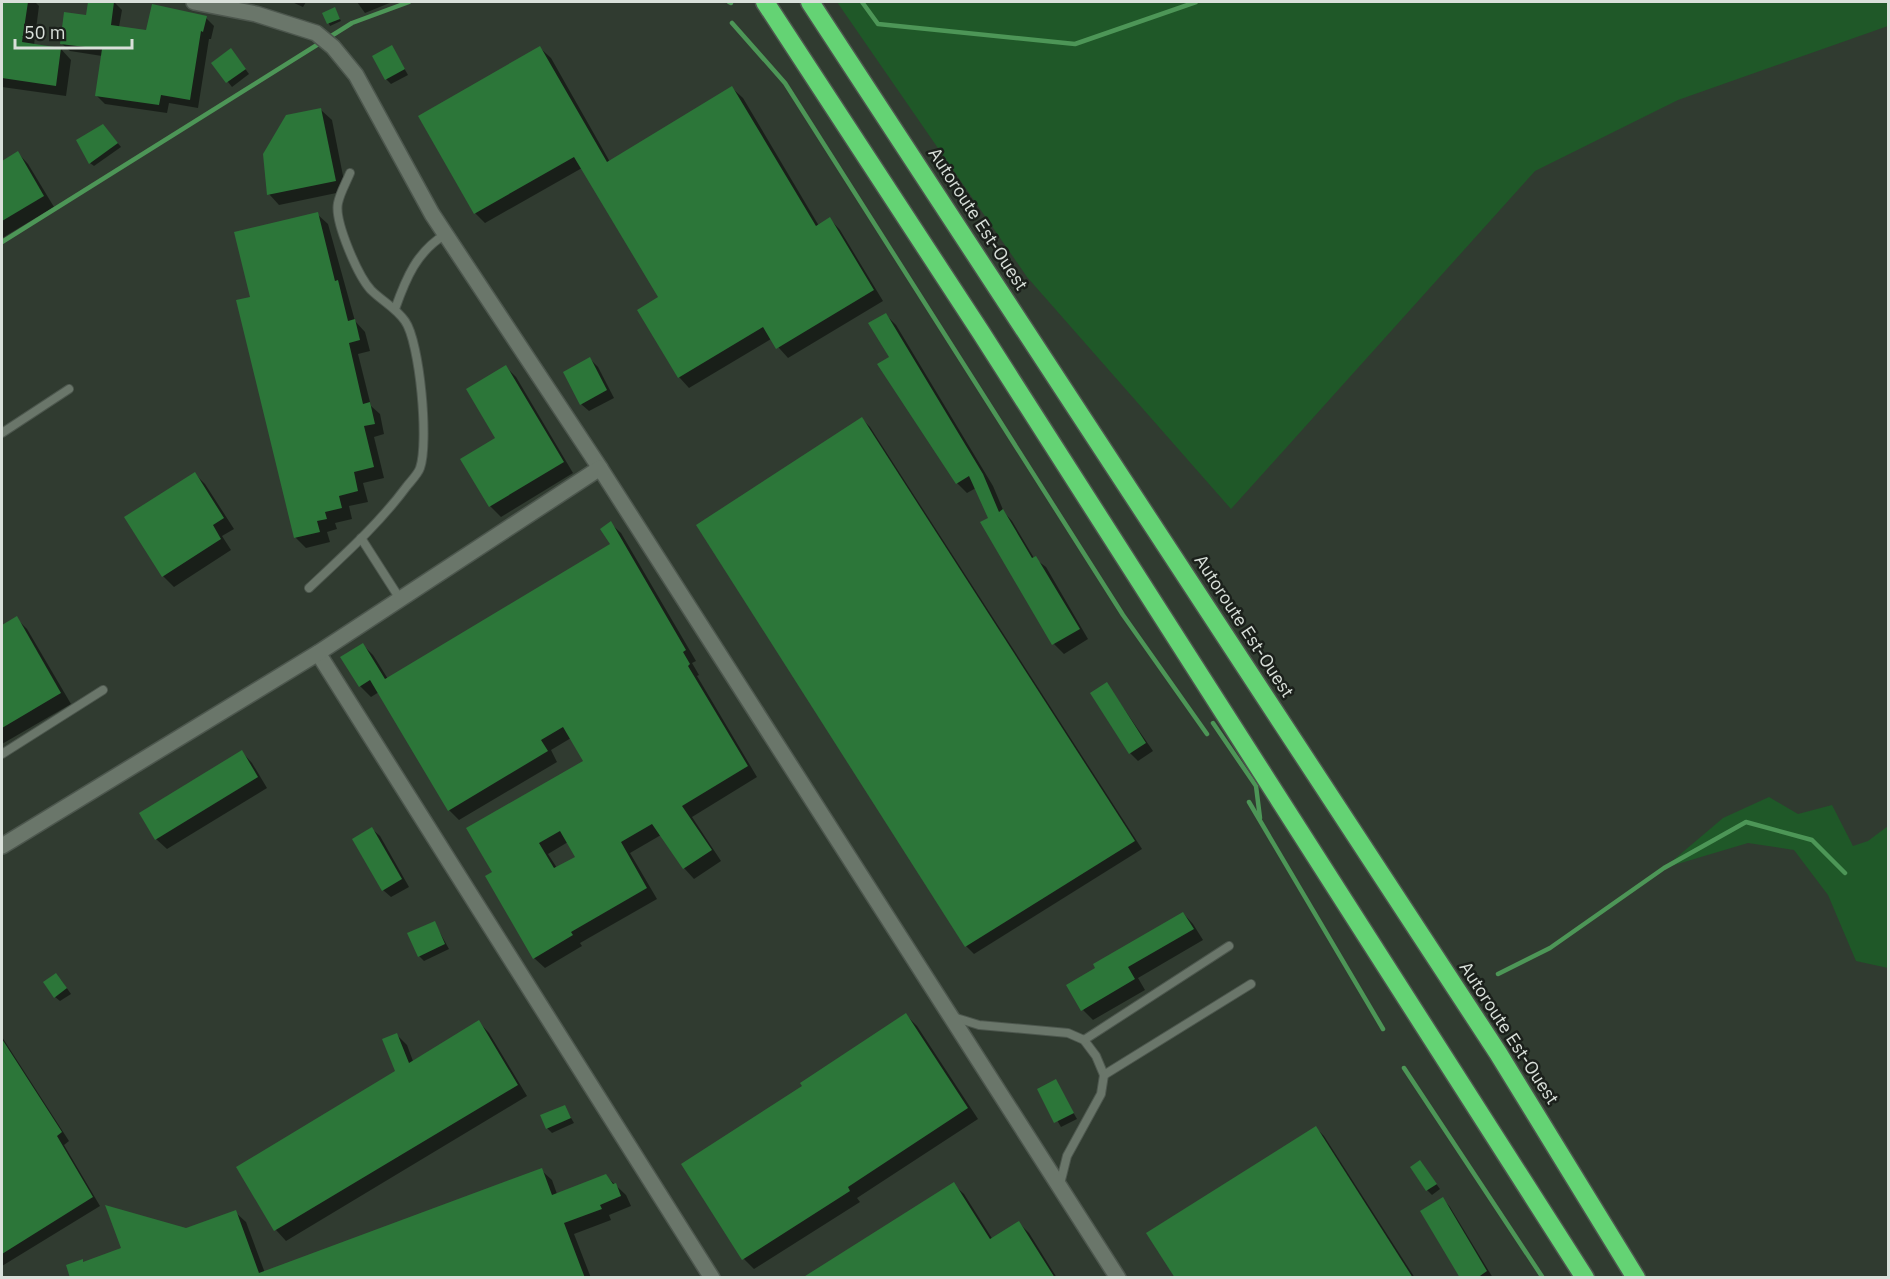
<svg xmlns="http://www.w3.org/2000/svg" width="1890" height="1279" viewBox="0 0 1890 1279" font-family="'IBM Plex Sans',sans-serif">
<rect width="100%" height="100%" fill="#303b30"/>
<g fill="#1f5828">
<polygon points="837,2 1888,2 1888,26 1678,100 1535,171 1231,509 1027,277"/>
<polygon points="1769,797 1798,814 1832,805 1853,846 1868,841 1888,826 1888,968 1856,961 1828,895 1794,850 1748,843 1664,868 1723,818"/>
</g>
<g fill="#0007" fill-rule="evenodd">
<polygon points="2,2 35,2 39,6 34,45 61,49 71,60 66,96 2,87"/>
<polygon points="89,2 114,2 122,10 119,27 147,31 206,18 214,26 211,39 209,39 198,108 169,103 167,113 105,104 96,95 102,56 70,51 61,43 87,16"/>
<polygon points="292,2 306,2 303,7"/>
<polygon points="357,2 392,2 365,13"/>
<polygon points="336,11 341,21 330,26 324,13"/>
<polygon points="392,47 408,75 391,84 386,79"/>
<polygon points="540,48 551,58 610,162 732,88 743,98 819,226 830,219 840,230 883,301 788,358 771,339 689,388 679,377 660,298 582,168 485,223 475,213"/>
<polygon points="235,55 249,74 232,87 213,63"/>
<polygon points="321,110 332,120 346,191 279,205 269,194"/>
<polygon points="107,130 121,147 94,166 90,163"/>
<polygon points="18,153 28,164 54,207 2,238 2,163"/>
<polygon points="317,214 328,224 355,321 365,332 370,351 358,354 371,406 380,414 384,434 374,437 384,478 363,483 368,502 349,506 352,519 335,523 337,529 327,532 330,542 306,548 295,537 252,298"/>
<polygon points="886,315 896,325 993,486 1004,512 1012,521 1034,558 1046,567 1088,639 1064,654 1054,644 982,523 990,519 976,488 967,493 957,483 879,364 891,357"/>
<polygon points="590,359 598,367 614,398 589,411 581,404"/>
<polygon points="506,367 516,377 573,473 501,517 490,506"/>
<polygon points="862,419 870,427 1142,849 974,954 966,946"/>
<polygon points="195,474 205,484 234,529 222,536 231,550 174,587 163,576"/>
<path d="M610,523L621,533L696,661L692,663L699,675L697,676L757,777L692,817L721,861L694,879L684,868L661,835L630,853L657,899L580,943L582,946L545,968L534,958L494,873L585,761L571,738L551,750L557,762L459,820L449,810L379,692L371,697L360,686L342,657L363,645L373,655L388,679L613,545ZM568,842L577,857L557,868L548,854Z"/>
<polygon points="16,618 27,629 71,704 2,744 2,627"/>
<polygon points="1107,684 1153,751 1138,761 1130,753"/>
<polygon points="242,752 252,763 267,788 167,849 156,839"/>
<polygon points="372,829 380,836 409,887 391,897 383,890"/>
<polygon points="1183,913 1193,924 1203,940 1138,978 1145,990 1093,1020 1083,1010"/>
<polygon points="434,922 449,949 424,961 419,956"/>
<polygon points="61,980 71,994 60,1001 55,997"/>
<polygon points="906,1015 917,1026 978,1119 857,1198 860,1202 754,1269 744,1259 683,1164 804,1086"/>
<polygon points="479,1022 489,1033 527,1096 286,1241 276,1230 238,1167 397,1071 396,1034 407,1045 413,1061"/>
<polygon points="2,1037 69,1141 64,1145 100,1206 2,1266"/>
<polygon points="1055,1081 1077,1119 1061,1127 1039,1089"/>
<polygon points="564,1106 574,1123 552,1133 547,1128"/>
<polygon points="1316,1128 1324,1136 1415,1278 1176,1278"/>
<polygon points="1420,1162 1440,1189 1432,1195 1427,1190"/>
<polygon points="541,1170 552,1180 557,1194 606,1176 626,1195 631,1206 609,1215 611,1220 574,1234 591,1278 71,1278 82,1261 84,1263 235,1212 246,1222 265,1273"/>
<polygon points="953,1184 964,1194 993,1240 1019,1223 1029,1233 1057,1278 805,1278"/>
<polygon points="1443,1199 1450,1207 1493,1278 1462,1278"/>
</g>
<g fill="none" stroke-linecap="round" stroke-linejoin="round">
<g stroke="#4d9657" stroke-width="4.5">
<polyline points="729,2 731,3"/>
<polyline points="862,2 878,24 1075,44 1196,2"/>
<polyline points="732,23 785,83 1123,615 1207,734"/>
<polyline points="2,242 352,23 409,2"/>
<polyline points="1213,723 1256,786 1260,818"/>
<polyline points="1249,802 1383,1029"/>
<polyline points="1498,974 1550,948 1664,868 1746,822 1812,840 1845,873"/>
<polyline points="1404,1068 1543,1278"/>
</g>
</g>
<g fill="#2c7639" fill-rule="evenodd">
<polygon points="2,2 28,2 22,42 61,48 56,86 2,78"/>
<polygon points="88,2 114,2 111,25 146,30 152,4 207,16 203,32 201,31 190,100 161,95 159,105 95,96 102,49 60,44 64,12 86,15"/>
<polygon points="335,7 340,19 327,24 322,13"/>
<polygon points="392,45 405,69 385,80 372,56"/>
<polygon points="540,46 607,162 732,86 816,226 830,217 874,290 776,349 763,327 678,378 637,310 658,297 574,157 474,214 418,116"/>
<polygon points="231,48 246,69 226,83 211,63"/>
<polygon points="321,108 336,181 267,195 263,154 286,115"/>
<polygon points="103,124 118,143 89,164 76,140"/>
<polygon points="18,151 44,196 2,221 2,161"/>
<polygon points="318,212 335,281 338,280 348,321 355,319 360,340 349,343 363,404 370,402 375,424 364,426 374,467 354,472 358,491 339,496 342,508 325,512 327,519 317,521 320,532 294,538 236,300 250,297 234,232"/>
<polygon points="886,313 983,474 999,512 1003,509 1032,558 1036,556 1080,629 1052,645 980,522 988,518 969,476 956,484 877,364 889,357 868,323"/>
<polygon points="590,357 607,390 580,405 563,372"/>
<polygon points="506,365 564,462 489,507 460,459 495,438 466,389"/>
<polygon points="862,417 1135,841 965,947 696,525"/>
<polygon points="195,472 224,518 213,525 221,539 162,577 124,517"/>
<path d="M611,521L686,650L683,652L690,664L688,666L748,766L682,806L712,850L683,869L652,824L621,842L647,888L571,932L573,935L533,959L485,876L492,872L466,828L583,761L563,727L541,740L548,751L448,811L370,680L359,687L340,657L363,643L385,679L610,544L600,529ZM560,831L575,857L554,868L539,843Z"/>
<polygon points="17,616 61,693 2,728 2,625"/>
<polygon points="1107,682 1146,743 1129,754 1090,693"/>
<polygon points="242,750 258,777 155,840 139,813"/>
<polygon points="372,827 402,879 382,891 352,839"/>
<polygon points="1183,912 1194,929 1128,967 1135,979 1081,1011 1066,985 1095,968 1093,964"/>
<polygon points="435,921 445,944 418,957 407,933"/>
<polygon points="56,973 67,988 54,998 43,982"/>
<polygon points="906,1013 968,1108 848,1187 850,1191 742,1260 681,1164 802,1086 800,1083"/>
<polygon points="479,1020 518,1085 274,1231 236,1167 395,1071 382,1039 397,1033 409,1063"/>
<polygon points="2,1039 62,1132 57,1136 93,1197 2,1254"/>
<polygon points="1056,1079 1074,1113 1054,1123 1037,1089"/>
<polygon points="565,1105 571,1118 546,1129 540,1115"/>
<polygon points="1316,1126 1413,1278 1175,1278 1146,1233"/>
<polygon points="1420,1160 1437,1184 1426,1191 1410,1167"/>
<polygon points="542,1168 552,1195 606,1174 613,1184 616,1183 621,1196 600,1205 602,1209 564,1223 585,1278 70,1278 66,1265 83,1259 83,1262 121,1248 105,1205 186,1228 236,1210 259,1273"/>
<polygon points="954,1182 990,1239 1019,1221 1055,1278 802,1278"/>
<polygon points="1443,1197 1487,1271 1477,1278 1460,1278 1420,1211"/>
</g>
<g fill="none" stroke-linecap="round" stroke-linejoin="round">
<defs>
<g id="lane">
<path d="M395,309C406,278 417,251 446,234"/>
<polyline points="2,433 69,389"/>
<polyline points="361,538 400,599"/>
<path d="M309,588C343,556 379,524 407,486C411,481 418,474 420,468C429,443 420,342 405,321C396,308 382,301 371,290C358,276 334,221 338,203C340,193 346,183 350,173"/>
<polyline points="2,754 103,690"/>
<polyline points="953,1017 979,1025 1068,1033 1084,1040 1096,1056 1104,1075 1101,1094 1067,1156 1060,1184"/>
<polyline points="1084,1040 1229,946"/>
<polyline points="1104,1075 1251,984"/>
</g>
<g id="street">
<polyline points="194,2 256,14 316,33 333,47 356,75 432,214 600,468"/>
<polyline points="318,653 712,1278"/>
<polyline points="2,846 318,653 600,468 1118,1278"/>
</g>
<g id="highway">
<polyline points="765,2 980,331 1585,1278"/>
<polyline points="810,2 1498,1053 1636,1278"/>
</g>
</defs>
<use href="#lane" stroke="#4d574e" stroke-width="10"/>
<use href="#street" stroke="#4d574e" stroke-width="18"/>
<use href="#highway" stroke="#4d574e" stroke-width="21"/>
<use href="#lane" stroke="#6a766a" stroke-width="8"/>
<use href="#street" stroke="#6a766a" stroke-width="15"/>
<use href="#highway" stroke="#64d374" stroke-width="18"/>
</g>
<g text-anchor="middle" stroke-width="5" stroke-linejoin="round" paint-order="stroke">
<g font-size="18" fill="#d9e0da" stroke="#1b201b">
<text transform="translate(978 219) rotate(57)" y="6">Autoroute Est-Ouest</text>
<text transform="translate(1244 626) rotate(57)" y="6">Autoroute Est-Ouest</text>
<text transform="translate(1509 1033) rotate(57)" y="6">Autoroute Est-Ouest</text>
</g>
</g>
<rect width="1890" height="1279" fill="none" stroke="#d9e0da" stroke-width="6"/>
<path d="M15 39v9h117v-9" fill="none" stroke="#d9e0da" stroke-width="3"/>
<text x="24" y="39" font-size="18" fill="#d9e0da" stroke="#1b201b" stroke-width="4.5" paint-order="stroke">50 m</text>
</svg>
